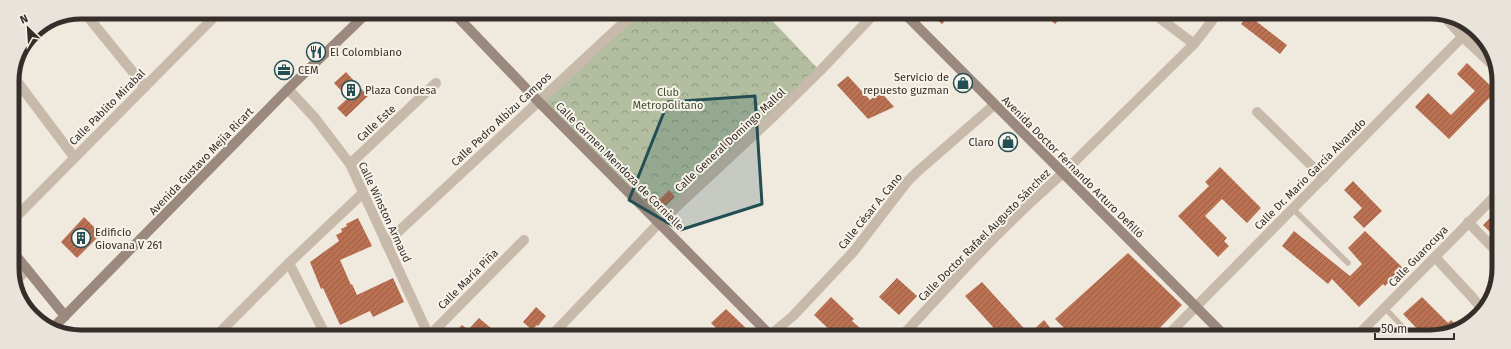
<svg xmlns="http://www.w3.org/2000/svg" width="1511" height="349" viewBox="0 0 1511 349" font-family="'Fira Sans',sans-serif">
<defs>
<pattern id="forest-crowns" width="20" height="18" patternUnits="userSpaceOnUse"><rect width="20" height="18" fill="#b2be9f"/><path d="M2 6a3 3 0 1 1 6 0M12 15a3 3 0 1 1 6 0" fill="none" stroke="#929b82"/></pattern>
<pattern id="building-hatch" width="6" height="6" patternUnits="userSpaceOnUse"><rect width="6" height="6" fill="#ba7152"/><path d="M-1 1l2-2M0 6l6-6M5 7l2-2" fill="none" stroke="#985d44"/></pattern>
</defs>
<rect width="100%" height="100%" fill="#f0e9de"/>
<polygon fill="url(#forest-crowns)" points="634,13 765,13 820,71 659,223 538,101"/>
<g fill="url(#building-hatch)">
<polygon points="929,13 952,13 942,24"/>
<polygon points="1043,13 1066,13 1055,24"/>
<polygon points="1248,15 1287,45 1280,54 1241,24"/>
<polygon points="1467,63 1496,91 1449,139 1415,107 1428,93 1451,115 1475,91 1457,74"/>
<polygon points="346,72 368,96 346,117 337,108 348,98 334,83"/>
<polygon points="848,76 870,100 880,91 894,107 868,119 837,85"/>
<polygon points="738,127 745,133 721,156 714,150"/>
<polygon points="1220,167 1261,208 1247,223 1222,199 1205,216 1227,238 1224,241 1229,246 1218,257 1178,216 1209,186 1205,182"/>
<polygon points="1353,181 1382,211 1364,228 1353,217 1362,208 1344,190"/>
<polygon points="669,190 675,197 660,211 656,211 644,199 660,199"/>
<polygon points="1498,210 1498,231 1493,235 1483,225"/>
<polygon points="84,217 101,234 77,258 61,242"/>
<polygon points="358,218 372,246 340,260 351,285 352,284 357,295 393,278 404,302 373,317 370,311 340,325 323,288 321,289 310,262 339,241 336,235 342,232 341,229 347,226 346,224"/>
<polygon points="1294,231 1350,276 1362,264 1348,248 1365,231 1403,268 1385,286 1383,284 1359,307 1332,279 1328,284 1282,246"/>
<polygon points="1128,253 1182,305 1151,337 1073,337 1055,319"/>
<polygon points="897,278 917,296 899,315 879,297"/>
<polygon points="982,282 1029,334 1044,320 1052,330 1044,337 1001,336 965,296"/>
<polygon points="831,297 854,319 852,321 869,336 836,336 814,315"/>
<polygon points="1422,297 1448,323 1451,320 1458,327 1434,337 1425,337 1403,314"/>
<polygon points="536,307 546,316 538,326 537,325 532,330 523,322"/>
<polygon points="726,309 750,332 745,336 724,336 711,323"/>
<polygon points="479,318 492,329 485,336 451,336 462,325 468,330"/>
</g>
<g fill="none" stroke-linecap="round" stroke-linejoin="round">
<g stroke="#c7baab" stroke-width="5.5">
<polyline points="1293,209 1348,263"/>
<polyline points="1385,308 1412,337"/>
</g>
<g stroke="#c7baab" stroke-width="10">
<polyline points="84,12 145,87"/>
<polyline points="1153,13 1194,44"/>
<polyline points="1441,13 1463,37 1498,70"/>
<polyline points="13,76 74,157"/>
<polyline points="288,89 315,118 350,164 429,336"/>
<polyline points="1257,112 1324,178"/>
<polyline points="350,164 436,83"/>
<polyline points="13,220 219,12"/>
<polyline points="1468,222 1498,253"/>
<polyline points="386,243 634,13"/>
<polyline points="1435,257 1472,297 1482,309"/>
<polyline points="289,263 326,336"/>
<polyline points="14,283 27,269"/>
<polyline points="216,336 289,263 363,193"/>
<polyline points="429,336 524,240"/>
<polyline points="551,336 659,223 773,117 820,71 875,13"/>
<polyline points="769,336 793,316 854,251 907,182 917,172 994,105"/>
<polyline points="902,336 964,269 995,237 1031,202 1063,173 1194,44 1218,13"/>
<polyline points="1166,337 1471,28"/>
<polyline points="1356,337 1498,193"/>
</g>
<g stroke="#9b897d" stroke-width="10">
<polyline points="453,12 538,101 771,336"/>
<polyline points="904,13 1226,337"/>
<polyline points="13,252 65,316"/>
<polyline points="53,328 288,89 368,12"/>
</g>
</g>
<path fill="#234e53" fill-opacity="0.2" stroke="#234e53" stroke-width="3" stroke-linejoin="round" d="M755,96L762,204L680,230L629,200L668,102Z"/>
<defs>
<symbol id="restaurant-ring" viewBox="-11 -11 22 22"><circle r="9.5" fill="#f8f3ea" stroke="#234e53" stroke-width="1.5"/><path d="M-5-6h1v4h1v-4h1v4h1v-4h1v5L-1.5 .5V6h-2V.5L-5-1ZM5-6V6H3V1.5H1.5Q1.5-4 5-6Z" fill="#234e53"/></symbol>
<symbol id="office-ring" viewBox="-11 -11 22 22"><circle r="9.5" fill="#f8f3ea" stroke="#234e53" stroke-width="1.5"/><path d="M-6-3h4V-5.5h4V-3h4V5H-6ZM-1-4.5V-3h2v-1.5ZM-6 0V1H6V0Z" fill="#234e53"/></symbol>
<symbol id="shop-ring" viewBox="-11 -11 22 22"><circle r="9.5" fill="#f8f3ea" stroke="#234e53" stroke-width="1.5"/><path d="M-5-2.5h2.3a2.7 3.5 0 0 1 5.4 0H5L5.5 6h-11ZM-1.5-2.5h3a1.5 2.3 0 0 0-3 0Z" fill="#234e53"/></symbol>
<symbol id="building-ring" viewBox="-11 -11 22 22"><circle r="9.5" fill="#f8f3ea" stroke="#234e53" stroke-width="1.5"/><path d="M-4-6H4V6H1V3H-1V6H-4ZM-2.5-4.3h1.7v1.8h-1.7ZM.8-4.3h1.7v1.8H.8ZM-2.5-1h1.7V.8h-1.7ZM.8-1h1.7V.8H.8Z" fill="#234e53"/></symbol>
</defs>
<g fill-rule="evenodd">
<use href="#restaurant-ring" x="305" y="41" width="22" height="22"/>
<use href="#office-ring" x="273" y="59" width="22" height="22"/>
<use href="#shop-ring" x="952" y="72" width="22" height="22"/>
<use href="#building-ring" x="340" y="79" width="22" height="22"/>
<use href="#shop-ring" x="997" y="131" width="22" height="22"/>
<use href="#building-ring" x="70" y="227" width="22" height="22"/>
</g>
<g text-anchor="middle" stroke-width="4" stroke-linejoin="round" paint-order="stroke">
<g font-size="11" fill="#362e2a" stroke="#f8f3ea" text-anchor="start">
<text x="330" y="56">El Colombiano</text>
<text x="298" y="74">CEM</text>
<text x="949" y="81" text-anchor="end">Servicio de<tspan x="949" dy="13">repuesto guzman</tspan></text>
<text x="365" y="94">Plaza Condesa</text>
<text x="994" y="146" text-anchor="end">Claro</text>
<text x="95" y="236">Edificio<tspan x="95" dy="13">Giovana V 261</tspan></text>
</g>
<g font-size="11" fill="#435230" stroke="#f8f3ea">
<text x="668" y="96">Club<tspan x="668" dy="13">Metropolitano</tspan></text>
</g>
<g font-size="11" fill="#362e2a" stroke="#f8f3ea">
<text transform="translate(107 107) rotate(-45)" y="4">Calle Pablito Mirabal</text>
<text transform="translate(501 119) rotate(-43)" y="4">Calle Pedro Albizu Campos</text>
<text transform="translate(376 123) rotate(-43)" y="4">Calle Este</text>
<text transform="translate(730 140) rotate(-43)" y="4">Calle General Domingo Mallol</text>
<text transform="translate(201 161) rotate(-46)" y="4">Avenida Gustavo Mejía Ricart</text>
<text transform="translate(620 166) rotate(45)" y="4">Calle Carmen Mendoza de Cornielle</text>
<text transform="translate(1073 167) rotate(45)" y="4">Avenida Doctor Fernando Arturo Defilló</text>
<text transform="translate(1310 174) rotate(-45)" y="4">Calle Dr. Mario García Alvarado</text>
<text transform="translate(870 211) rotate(-51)" y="4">Calle César A. Cano</text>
<text transform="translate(385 212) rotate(65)" y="4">Calle Winston Armaud</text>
<text transform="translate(984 235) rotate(-45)" y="4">Calle Doctor Rafael Augusto Sánchez</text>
<text transform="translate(1418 256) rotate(-46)" y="4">Calle Guarocuya</text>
<text transform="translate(468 279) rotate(-45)" y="4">Calle María Piña</text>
</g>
</g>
<path d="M0 0H1511V349H0ZM81 19H1430A62 62 0 0 1 1492 81V268A62 62 0 0 1 1430 330H81A62 62 0 0 1 19 268V81A62 62 0 0 1 81 19Z" fill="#e8e3db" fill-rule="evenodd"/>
<path fill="none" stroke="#362e2a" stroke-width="5" d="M81 19H1430A62 62 0 0 1 1492 81V268A62 62 0 0 1 1430 330H81A62 62 0 0 1 19 268V81A62 62 0 0 1 81 19Z"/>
<g transform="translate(28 28) rotate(335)" stroke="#f8f3ea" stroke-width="3" paint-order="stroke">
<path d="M0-3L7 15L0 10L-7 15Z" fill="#362e2a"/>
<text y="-6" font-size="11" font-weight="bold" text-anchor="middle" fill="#362e2a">N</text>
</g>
<path d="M1375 333v6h79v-6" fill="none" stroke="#362e2a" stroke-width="2"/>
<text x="1381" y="333" font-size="12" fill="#362e2a" stroke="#f8f3ea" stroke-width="3" paint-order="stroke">50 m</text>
</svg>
